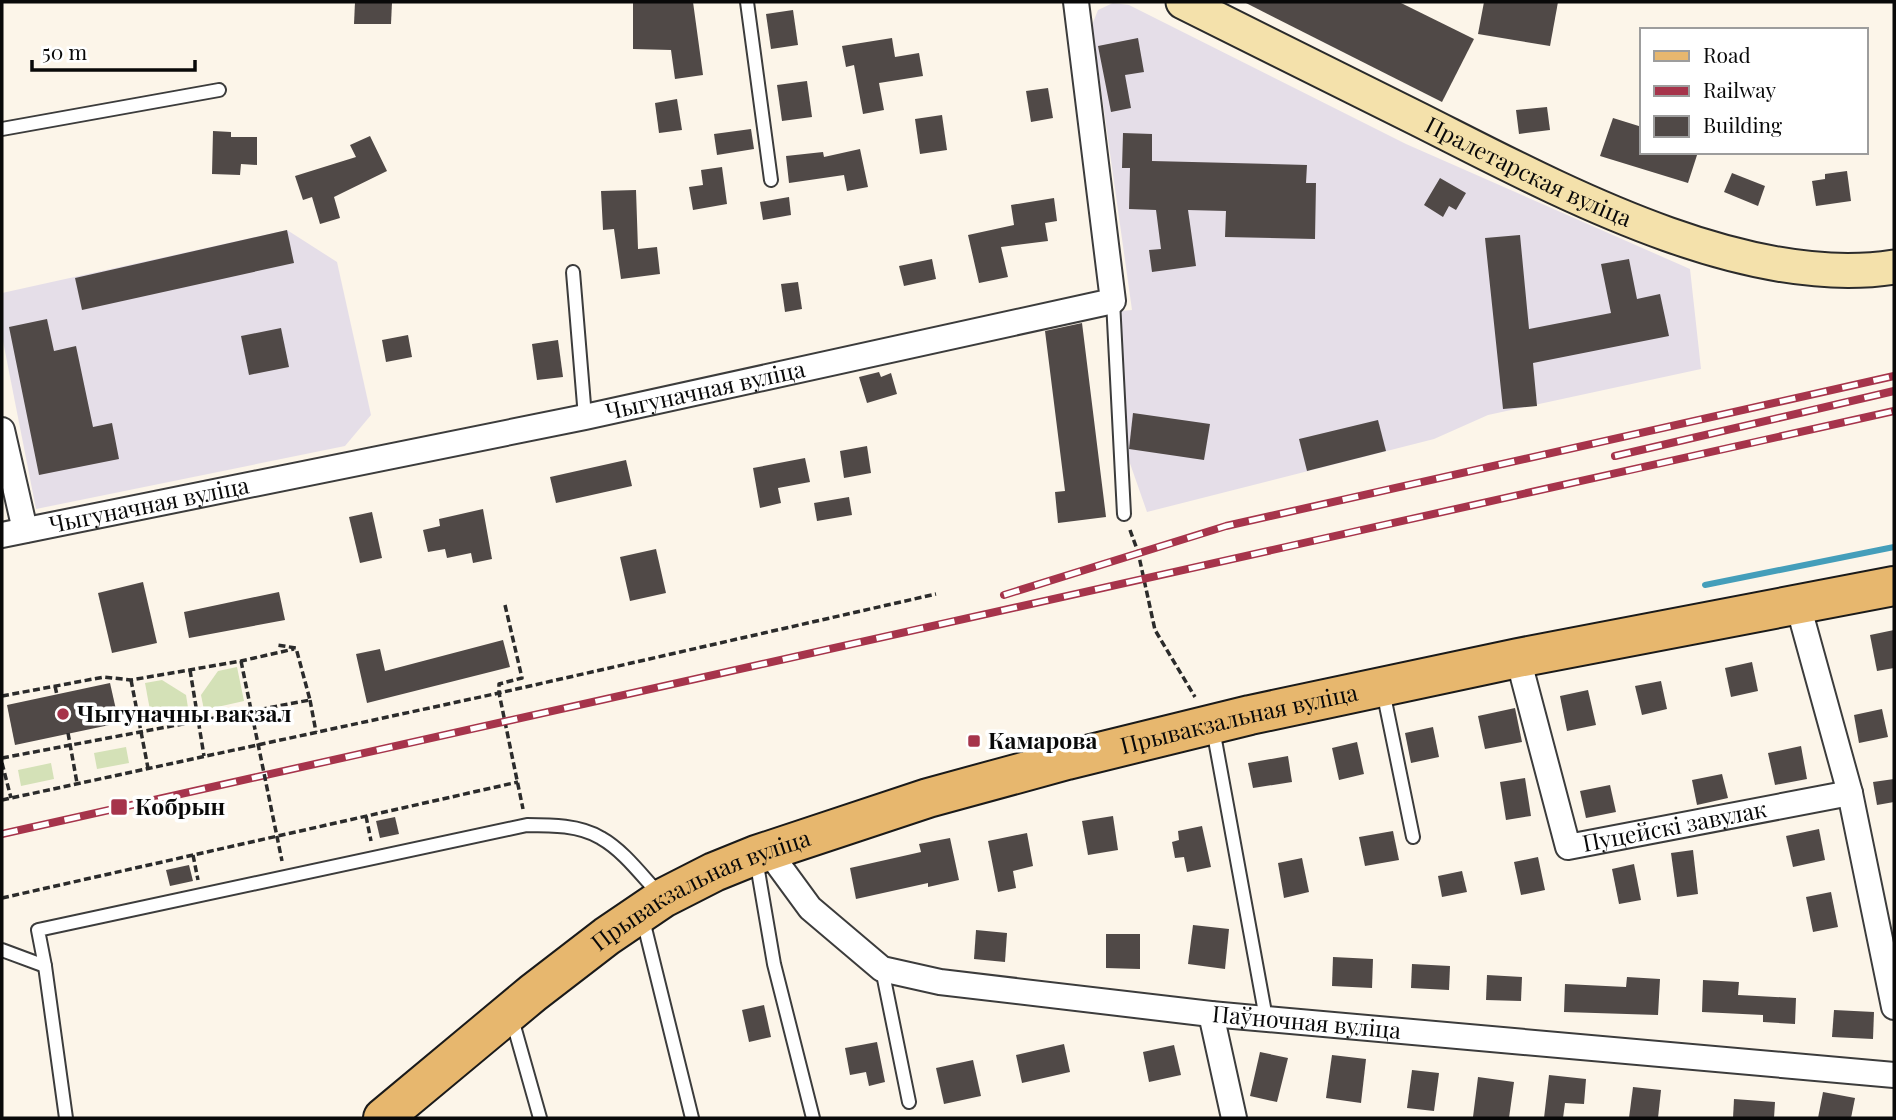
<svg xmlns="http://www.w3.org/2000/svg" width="1896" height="1120" viewBox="0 0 1896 1120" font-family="'Playfair Display',serif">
<rect width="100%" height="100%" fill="#fcf5e9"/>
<g fill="#e5dee8">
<polygon points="1113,3 1129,5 1406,144 1690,269 1701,369 1488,415 1434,439 1147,512 1126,452 1120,311 1132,310 1092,25 1098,10"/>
<polygon points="287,230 337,262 371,415 345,446 36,509 2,336 2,293"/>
</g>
<g fill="#d4e1b7">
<polygon points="237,667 244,701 204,710 201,695 218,671"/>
<polygon points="162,680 186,695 189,714 152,721 145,683"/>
<polygon points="126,747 129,763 97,769 94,753"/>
<polygon points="51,763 54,779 21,786 18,770"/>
</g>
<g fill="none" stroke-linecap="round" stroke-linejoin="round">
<polyline stroke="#449eba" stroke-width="6" points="1705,585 1894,547"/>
</g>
<g fill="#504947">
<polygon points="355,2 392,2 391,24 354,24"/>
<polygon points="633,2 693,2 703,75 675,79 671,50 633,49"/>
<polygon points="1244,2 1399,2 1474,39 1442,102"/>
<polygon points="1484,2 1558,2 1550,46 1478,34"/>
<polygon points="793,10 798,45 771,49 766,14"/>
<polygon points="892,38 895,57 919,53 923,76 879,83 884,110 863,114 854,65 846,67 842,46"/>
<polygon points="1138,38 1144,72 1125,75 1131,108 1111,112 1098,46"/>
<polygon points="807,81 812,117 782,121 777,85"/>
<polygon points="1048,88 1053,118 1031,122 1026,91"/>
<polygon points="677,99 682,130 659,133 655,103"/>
<polygon points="1547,107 1550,130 1519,134 1516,110"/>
<polygon points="942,115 947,150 920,154 915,119"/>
<polygon points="1613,118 1642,127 1642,152 1698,152 1688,183 1600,156"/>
<polygon points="751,129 754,149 717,155 714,134"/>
<polygon points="213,131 231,132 231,137 257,137 257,165 241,164 240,175 212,174"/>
<polygon points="1123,133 1152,134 1152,161 1307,165 1306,183 1316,183 1315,239 1225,237 1226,211 1188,210 1196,266 1152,272 1149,250 1161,249 1156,210 1129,209 1130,168 1122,168"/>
<polygon points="370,136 387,171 334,197 340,218 320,224 312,197 303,200 295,176 356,157 350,145"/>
<polygon points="860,149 868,187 847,191 844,175 789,183 786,156 823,152 824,157"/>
<polygon points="722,167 727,204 693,210 689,187 703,185 701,170"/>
<polygon points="1847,171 1851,201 1816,206 1812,181 1825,179 1825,174"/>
<polygon points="1732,173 1765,186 1758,206 1724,192"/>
<polygon points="1440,178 1466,193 1456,210 1449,206 1443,217 1424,205"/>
<polygon points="636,190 638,249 657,247 660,274 621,279 614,229 603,230 601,191"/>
<polygon points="789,197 791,215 763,220 760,202"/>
<polygon points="1054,198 1057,221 1045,223 1048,241 1001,247 1008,277 979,283 968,235 1014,225 1011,205"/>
<polygon points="287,230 294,263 82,310 75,278"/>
<polygon points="1520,235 1529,329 1611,313 1601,264 1629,259 1637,299 1660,294 1669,336 1533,363 1537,406 1503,409 1485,238"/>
<polygon points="932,259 936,279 904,286 899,266"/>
<polygon points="798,282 802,309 785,312 781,284"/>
<polygon points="47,319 54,351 76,346 93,427 112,423 119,459 39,475 9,327"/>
<polygon points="1082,323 1106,517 1058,523 1055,492 1065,491 1045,331"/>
<polygon points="281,328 289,367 249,375 241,336"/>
<polygon points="408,335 412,357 386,362 382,340"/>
<polygon points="558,340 563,377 537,380 532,344"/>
<polygon points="879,372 881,377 891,373 897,394 867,403 859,377"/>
<polygon points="1133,413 1210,424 1204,460 1129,449"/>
<polygon points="1378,420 1386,451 1307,471 1299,439"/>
<polygon points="867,446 871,473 844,478 840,451"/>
<polygon points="805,458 810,482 778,488 781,503 760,508 753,468"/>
<polygon points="626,460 632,486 556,503 550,477"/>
<polygon points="849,497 852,515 817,521 814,503"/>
<polygon points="483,509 492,559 473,563 471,553 447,558 445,549 428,552 423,530 440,526 439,519"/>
<polygon points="372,512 382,558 360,563 349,517"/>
<polygon points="656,549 666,593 630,601 620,557"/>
<polygon points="143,582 157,643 112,653 98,593"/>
<polygon points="279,592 285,620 189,638 184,612"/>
<polygon points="1894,630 1894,668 1877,671 1870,635"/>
<polygon points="503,640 510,667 367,703 356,654 380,649 385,671"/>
<polygon points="1752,662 1758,691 1731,697 1725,668"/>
<polygon points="1661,681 1667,709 1642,715 1635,686"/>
<polygon points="110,683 119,723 15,745 7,705"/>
<polygon points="1588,690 1596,725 1567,731 1560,696"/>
<polygon points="1515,708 1522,742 1485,749 1478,716"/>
<polygon points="1882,709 1888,737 1859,743 1854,715"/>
<polygon points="1433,727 1439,757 1411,763 1405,733"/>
<polygon points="1357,742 1364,774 1339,780 1332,748"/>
<polygon points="1801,746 1807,779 1775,785 1768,753"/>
<polygon points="1288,756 1292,782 1253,788 1248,763"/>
<polygon points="1722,774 1728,798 1697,805 1692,780"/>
<polygon points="1525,778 1531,816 1506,820 1500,782"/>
<polygon points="1894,779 1894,802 1877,805 1873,782"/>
<polygon points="1610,785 1616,812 1586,818 1580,791"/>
<polygon points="1113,816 1118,850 1088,855 1082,821"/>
<polygon points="395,817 399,834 380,838 376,821"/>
<polygon points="1202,826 1211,867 1187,872 1184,857 1175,858 1172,842 1179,840 1178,831"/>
<polygon points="1819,829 1825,860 1793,867 1786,836"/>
<polygon points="1393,831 1399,860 1365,866 1359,837"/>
<polygon points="1027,833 1033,866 1013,871 1016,888 998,892 988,841"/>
<polygon points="950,838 959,880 928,887 928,883 856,899 850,868 921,852 919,844"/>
<polygon points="1693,850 1698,894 1677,897 1671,853"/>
<polygon points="1538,857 1545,890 1521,895 1514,862"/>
<polygon points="1302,858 1309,892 1284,898 1278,863"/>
<polygon points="1634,864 1641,900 1619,904 1612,869"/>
<polygon points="189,865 193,881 170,886 166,870"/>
<polygon points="1462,871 1467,892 1442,897 1438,876"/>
<polygon points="1831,892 1838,927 1813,932 1806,897"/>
<polygon points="1193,925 1229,929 1225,969 1188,964"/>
<polygon points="976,930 1007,933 1005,962 974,959"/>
<polygon points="1106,934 1140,934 1140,969 1106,968"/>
<polygon points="1333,957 1373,959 1372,988 1332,986"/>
<polygon points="1412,964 1450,966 1449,990 1411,988"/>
<polygon points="1487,975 1522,977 1521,1001 1486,1000"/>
<polygon points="1627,977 1660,979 1658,1015 1564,1012 1565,984 1626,987"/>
<polygon points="1703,980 1739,982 1738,995 1796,998 1795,1024 1763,1022 1763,1015 1702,1012"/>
<polygon points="764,1005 771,1037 749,1042 742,1010"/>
<polygon points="1834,1010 1874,1012 1873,1039 1832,1037"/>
<polygon points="877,1042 885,1082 869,1086 866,1072 850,1075 845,1048"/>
<polygon points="1064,1044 1070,1072 1022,1083 1016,1055"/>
<polygon points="1174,1045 1181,1075 1149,1082 1143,1052"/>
<polygon points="1260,1052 1288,1058 1277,1102 1250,1096"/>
<polygon points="1332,1055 1366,1059 1361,1103 1326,1098"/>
<polygon points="973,1060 981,1096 944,1104 936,1068"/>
<polygon points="1412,1070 1439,1073 1434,1111 1407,1108"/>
<polygon points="1549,1075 1586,1079 1584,1104 1565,1103 1563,1118 1544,1118"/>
<polygon points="1478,1077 1514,1082 1509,1118 1473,1117"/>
<polygon points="1633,1087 1661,1090 1658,1118 1629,1118"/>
<polygon points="1823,1092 1855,1098 1851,1118 1818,1118"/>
<polygon points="1734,1099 1775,1102 1774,1118 1733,1118"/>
</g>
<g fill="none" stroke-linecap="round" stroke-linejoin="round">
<defs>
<g id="service">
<polyline points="747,2 771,180"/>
<polyline points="2,129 219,90"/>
<polyline points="573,272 585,417"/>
<polyline points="1113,301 1124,514"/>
<polyline points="1383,691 1413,837"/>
<polyline points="1213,729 1266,1018"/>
<polyline points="756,859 774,964 813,1118"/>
<polyline points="642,916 692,1118"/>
<polyline points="2,950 45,966"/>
<polyline points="882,969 909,1102"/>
<polyline points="512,1019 540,1118"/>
<path d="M66,1118L45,966L38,930L527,825C551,825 580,825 601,838C624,851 642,876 660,895"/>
</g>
<g id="minor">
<polyline points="2,430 25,530"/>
<path id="s1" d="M2,535L585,417L1113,301L1076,2"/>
<polyline points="1798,605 1850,793 1894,1007"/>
<path id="s2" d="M1518,658L1568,847L1850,793"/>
<path id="s3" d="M769,852L810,908L882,969L940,982L1211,1014L1894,1075"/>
<polyline points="1211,1014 1234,1118"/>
</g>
<g id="secondary">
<path id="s4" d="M1183,2C1262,41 1341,80 1420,120C1553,187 1742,291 1894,267"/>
</g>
<g id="primary">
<path id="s5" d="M383,1118L533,993L607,936L663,898L714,872L756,855L928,798L1067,760L1250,715L1518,658L1894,586"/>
</g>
</defs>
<use href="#service" stroke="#3c3c3c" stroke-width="16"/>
<use href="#minor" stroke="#3c3c3c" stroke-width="28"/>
<use href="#secondary" stroke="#2b2b2b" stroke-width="37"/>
<use href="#primary" stroke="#1a1a1a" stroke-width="42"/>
<g stroke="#2b2b2b" stroke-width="3.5" stroke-dasharray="7 3.5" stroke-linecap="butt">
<polyline points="1130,530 1138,552 1155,630 1195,697"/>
<polyline points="505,605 522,678 499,684 499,693 523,809"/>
<polyline points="190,670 204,756"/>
<polyline points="131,680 148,768"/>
<polyline points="55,686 57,695"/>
<polyline points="2,696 104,677 131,680 241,661 294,649"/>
<polyline points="310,700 316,732"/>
<polyline points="68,733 77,783"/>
<polyline points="2,758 310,700 296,648 277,645"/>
<polyline points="2,763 11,798"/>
<polyline points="2,800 499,693 936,594"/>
<polyline points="366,816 371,841"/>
<polyline points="193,855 198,880"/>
<polyline points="2,898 518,782"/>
</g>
<use href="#service" stroke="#fff" stroke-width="12"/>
<use href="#minor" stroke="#fff" stroke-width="24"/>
<use href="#secondary" stroke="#f4e1ab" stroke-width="33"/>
<use href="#primary" stroke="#e7b76e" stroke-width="38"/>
<defs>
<g id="rail">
<polyline points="1615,456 1894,391"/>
<polyline points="1004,595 1226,526 1894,376"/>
<polyline points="2,834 1894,411"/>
</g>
</defs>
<use href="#rail" stroke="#a6344b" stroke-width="8"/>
<use href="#rail" stroke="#fff" stroke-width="5" stroke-dasharray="16" stroke-linecap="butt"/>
<polyline stroke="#2b2b2b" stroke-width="3.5" stroke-dasharray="7 3.5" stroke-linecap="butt" points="241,661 282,861"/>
</g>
<g fill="#a6344b" stroke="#fff" stroke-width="2.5">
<circle cx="63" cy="714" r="7"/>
<rect x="967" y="734" width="14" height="14" rx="3.5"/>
<rect x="110" y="798" width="18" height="18" rx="3.5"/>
</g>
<g text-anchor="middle" stroke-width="7" stroke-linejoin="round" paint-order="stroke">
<g font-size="23" fill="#090909" stroke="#fff">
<text dy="8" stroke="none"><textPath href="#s4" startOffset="385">Пралетарская вуліца</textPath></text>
<text dy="8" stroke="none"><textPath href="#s1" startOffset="718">Чыгуначная вуліца</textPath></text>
<text dy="8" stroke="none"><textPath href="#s1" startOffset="150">Чыгуначная вуліца</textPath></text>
<text dy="8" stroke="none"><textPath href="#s5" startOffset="961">Прывакзальная вуліца</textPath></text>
<text dy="8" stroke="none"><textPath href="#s2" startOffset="304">Пуцейскі завулак</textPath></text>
<text dy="8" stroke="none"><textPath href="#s5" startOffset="394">Прывакзальная вуліца</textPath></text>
<text dy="8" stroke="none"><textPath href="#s3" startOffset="592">Паўночная вуліца</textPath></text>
</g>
<g font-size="23" font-weight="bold" fill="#090909" stroke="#fff" text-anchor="start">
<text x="77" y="722">Чыгуначны вакзал</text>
<text x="988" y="749">Камарова</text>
<text x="135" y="815">Кобрын</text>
</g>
</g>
<rect width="1896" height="1120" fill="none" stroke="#090909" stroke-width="7"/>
<rect x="1640" y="28" width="228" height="126" fill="#ffffff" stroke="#9d9d9d" stroke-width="2"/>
<rect x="1654" y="51" width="35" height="10" fill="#e7b76e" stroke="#9d9d9d" stroke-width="2"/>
<text x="1703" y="63" font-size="21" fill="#090909">Road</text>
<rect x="1654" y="86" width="35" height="10" fill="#a6344b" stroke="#9d9d9d" stroke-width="2"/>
<text x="1703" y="98" font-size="21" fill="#090909">Railway</text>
<rect x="1654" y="116" width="35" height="21" fill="#504947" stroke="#9d9d9d" stroke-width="2"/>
<text x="1703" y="133" font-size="21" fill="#090909">Building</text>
<path d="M32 60v10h163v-10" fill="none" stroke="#090909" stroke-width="3.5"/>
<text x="42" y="60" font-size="21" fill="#090909" stroke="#ffffff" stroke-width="5" paint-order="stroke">50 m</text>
</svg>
